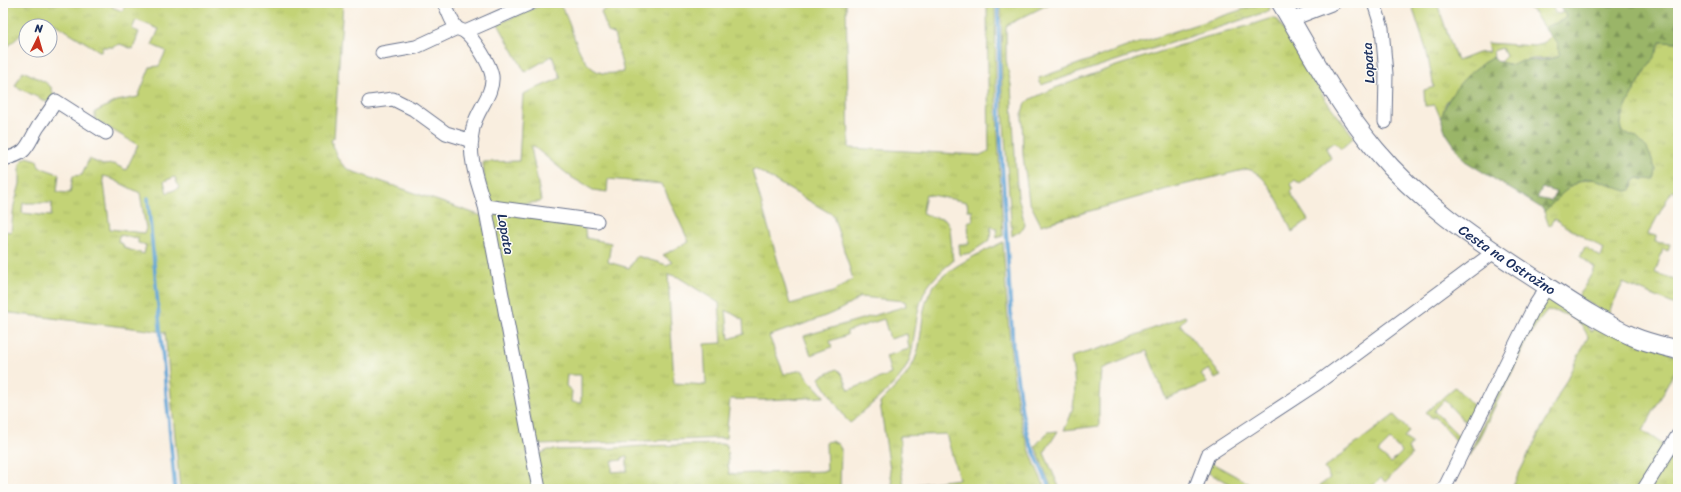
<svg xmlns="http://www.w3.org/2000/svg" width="1681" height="492" viewBox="0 0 1681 492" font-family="Sriracha,sans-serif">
<defs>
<pattern id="grass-tufts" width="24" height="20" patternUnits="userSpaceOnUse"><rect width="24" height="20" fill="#c3d376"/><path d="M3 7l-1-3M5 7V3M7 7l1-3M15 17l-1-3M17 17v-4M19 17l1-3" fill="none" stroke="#a7b568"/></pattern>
<pattern id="forest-firs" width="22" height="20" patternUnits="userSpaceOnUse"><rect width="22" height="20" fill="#9ab567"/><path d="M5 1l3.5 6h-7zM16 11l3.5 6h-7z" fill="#7d9458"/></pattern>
</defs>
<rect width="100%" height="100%" fill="#fdfcf7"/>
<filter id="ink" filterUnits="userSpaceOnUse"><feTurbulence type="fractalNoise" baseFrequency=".025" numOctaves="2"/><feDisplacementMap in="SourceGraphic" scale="8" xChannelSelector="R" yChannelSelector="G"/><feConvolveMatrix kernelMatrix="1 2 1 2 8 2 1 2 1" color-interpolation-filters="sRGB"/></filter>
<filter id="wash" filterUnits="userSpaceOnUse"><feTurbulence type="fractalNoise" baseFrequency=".012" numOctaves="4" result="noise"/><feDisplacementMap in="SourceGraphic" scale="16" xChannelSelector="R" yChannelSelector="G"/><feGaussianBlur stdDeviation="0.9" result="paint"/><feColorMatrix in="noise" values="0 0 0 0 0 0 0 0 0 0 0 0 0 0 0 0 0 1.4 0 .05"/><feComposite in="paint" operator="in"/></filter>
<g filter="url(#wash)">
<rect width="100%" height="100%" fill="#f9eedf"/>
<g fill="url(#grass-tufts)" stroke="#6f816a" fill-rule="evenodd">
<path d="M3,3H113L112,7L122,11L127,3H343L334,138L331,140C335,153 338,164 351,171L482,216L534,489H180L165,332L3,312V231L11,232L14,205L20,184V164L22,160L27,157L37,160L39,167L59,174L57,192L70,193L73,176L82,175L89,159L103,165L114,164L126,170L138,145L95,120V112L117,101L138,97L150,67L159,66L166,51L152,45L159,29L136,20L132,29L139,32L133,49L120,44L113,47H103L101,52L44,17L37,20L30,26H26V30L3,51ZM103,176L108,177L140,193L146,229L144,233L110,229ZM175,177L179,188L167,193L164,181ZM23,203H52L51,216L22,213ZM119,235L138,238V243L146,245L144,254L124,248L123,244L118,242Z"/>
<path d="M546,3C550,3 555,2 558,4C561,6 562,9 564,12C574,30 578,67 602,73C608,74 617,73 624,72L614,34L608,32L601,12L613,5L612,3H643L645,11L661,7L660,3H846L849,148L980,155L989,151L987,3H995L996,95L1003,236L997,238L996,228L991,227L990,240L970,253L960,255L959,244H969L968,221H973L972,210H968L967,202L926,194L922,214L946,220L950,228L953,261C925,284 920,294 915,330C913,341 913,352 908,363C898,386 872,402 854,420L850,423L846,419L819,378L837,369L842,374L849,390L891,374L886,356L909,349L907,334L890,339L884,319L847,331V335L830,341L832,347L811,355L804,336L906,306L905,301L860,297C838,315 796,326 769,336L784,374L802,370L809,380L824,396V397L765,400L730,399L726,438L538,445L535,443L491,218L496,213L584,223L586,238L611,243L608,262L629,268L637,256L667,265L672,262L663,255L689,242L662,184L608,179L607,192L593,190L571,177L533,146L531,147L541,200L539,202L502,206L493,205C485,192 484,178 483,162L519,161L523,94L561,78L552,56L525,72L498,24ZM755,169L833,215L853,279L833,292L790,304L752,170ZM668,274L678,277L719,303L722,343L704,344L706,385L674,383ZM726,310L743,320L744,334L729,339ZM567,375H581V403L571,402L572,391L566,386Z"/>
<polygon points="1001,3 1051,3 1007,25 1006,28 1006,60 1011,85 1016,173 1018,196 1025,225 1023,229 1012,236 1002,94"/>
<polygon points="1263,3 1269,3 1270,8 1269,11 1041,85 1039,78 1132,45"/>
<polygon points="1411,3 1437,3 1457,61 1478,53 1489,52 1487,43 1535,46 1545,42 1551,36 1558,44 1560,53 1558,57 1553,58 1532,59 1512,65 1500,62 1506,56 1502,48 1493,51 1494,57 1483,63 1446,102 1442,116 1440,117 1435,105 1425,106 1424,90 1434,87 1426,49"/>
<path d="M1520,3H1551L1555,13L1559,14L1564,12L1566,17C1560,23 1551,24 1544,28L1533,11Z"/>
<path d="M1272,18L1278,20L1325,99L1354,137L1341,149L1334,142L1326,148L1331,158L1300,184L1295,180L1291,183L1293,189L1290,192L1308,220L1292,232C1284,213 1269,173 1247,169L1167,189L1041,225L1029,201L1023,155L1022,113L1024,106L1031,99L1055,88L1110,68L1206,37L1231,31Z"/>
<path d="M1660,42L1678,43V197L1673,190L1671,192L1648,234L1656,236L1655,242L1670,244L1668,251L1663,249L1655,273L1678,280V306L1623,283L1608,314L1578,297L1595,268L1580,256L1585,247L1601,257L1604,249L1554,219L1549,226L1544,212C1559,197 1577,173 1601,181C1616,187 1616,190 1633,187L1634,181L1638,178L1645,180L1656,170C1649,156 1635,138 1621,131C1616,109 1653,66 1660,42Z"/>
<polygon points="23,71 45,82 51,87 55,98 47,102 15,86"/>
<path d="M1003,242C1007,302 1009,362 1021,421C1026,444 1036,468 1046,489H893L880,403C894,388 911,374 917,354C925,327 918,298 942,277C959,262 983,252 1003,242ZM946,434L959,479L904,486L900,463V436Z"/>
<path d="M1547,290L1591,319L1588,328L1592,331L1598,323L1678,356V365L1643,431L1668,448L1643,489H1511L1588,337C1582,320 1565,312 1547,310L1540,319L1527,339L1511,374L1470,456L1469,454Z"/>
<path d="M1185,316L1186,318L1180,324L1221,376L1215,379L1209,369L1201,374L1207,383L1166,399L1147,351L1101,369L1099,400V426L1064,430C1078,404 1076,385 1071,357L1111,345Z"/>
<path d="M1455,387L1480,412L1462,447L1435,417L1432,418L1426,412ZM1444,400L1470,427L1460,437L1434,411Z"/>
<path d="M1394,415L1409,431L1404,438L1412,443L1408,449L1412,455L1385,482L1381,478L1370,489H1315L1330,478L1324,468ZM1390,440L1402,452L1391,463L1378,452Z"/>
<polygon points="1058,431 1044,453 1060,489 1052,489 1035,446 1048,432"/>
<path d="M831,441L838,444L841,449L840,489H542L536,458L540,454L548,450L602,449L644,446L721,444L727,445L729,474L827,471L826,442ZM622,457H627V471L612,472V461L622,460Z"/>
<polygon points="1671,452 1678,456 1678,489 1648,489"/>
<polygon points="1210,462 1259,489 1241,489 1206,472"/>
</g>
<path fill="url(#forest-firs)" stroke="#5a7262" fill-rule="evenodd" d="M1560,3H1678V43L1660,42L1657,52C1648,68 1617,113 1621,131L1636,137L1647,148L1656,170L1655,176L1653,180L1638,178L1634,181L1631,190L1627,191C1615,188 1603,180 1591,179C1575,177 1555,201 1544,212L1543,209L1465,161L1446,133L1440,117L1442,116C1449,91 1471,68 1494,57L1496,61L1512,65L1522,61L1544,60L1558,57L1560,53L1558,44L1544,28C1551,24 1560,23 1566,17ZM1542,188L1556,192L1551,201L1537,198Z"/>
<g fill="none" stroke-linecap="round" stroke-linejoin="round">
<g stroke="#62a5d6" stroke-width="3.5">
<polyline points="998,3 1000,124 1013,348 1022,412 1028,438 1050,489"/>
<polyline points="148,198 175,489"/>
</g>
</g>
</g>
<g filter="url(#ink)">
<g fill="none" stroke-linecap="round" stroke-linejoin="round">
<defs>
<g id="street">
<path d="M444,3C448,10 451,22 457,28C459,30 463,30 465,32C475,40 490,64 492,76C494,94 476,111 473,128C467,154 477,182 485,206L539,489"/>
<polyline points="1374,3 1382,28 1386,74 1385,122"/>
<polyline points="1290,20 1334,3"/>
<polyline points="465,32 531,3"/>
<polyline points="382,53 416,47 457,28"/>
<polyline points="369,102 393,99 413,109 446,133 472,141"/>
<path d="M3,159C28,154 26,147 38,127C44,119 50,110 56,101L106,133"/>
<polyline points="485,206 597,221"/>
<polyline points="1195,489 1208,455 1316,384 1494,252"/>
<polyline points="1444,489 1534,307 1547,287"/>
<polyline points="1644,489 1678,435"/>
</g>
<g id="secondary">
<path id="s1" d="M1281,3C1311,53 1338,105 1376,150C1418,201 1473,238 1528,274C1562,296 1597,321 1634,337C1648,343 1663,346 1678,350"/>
</g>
</defs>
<use href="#street" stroke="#69728b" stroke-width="15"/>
<use href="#secondary" stroke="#69728b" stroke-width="20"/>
<use href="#street" stroke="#fff" stroke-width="13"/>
<use href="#secondary" stroke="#fff" stroke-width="18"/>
</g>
</g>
<g text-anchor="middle" stroke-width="3" stroke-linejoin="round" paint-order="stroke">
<g font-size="14" fill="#1b2f5e" stroke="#fdfcf7">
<text transform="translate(1368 63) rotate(-94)" y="5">Lopata</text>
<text transform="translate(506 234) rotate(79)" y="5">Lopata</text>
<text dy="5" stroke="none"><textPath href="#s1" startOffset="347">Cesta na Ostrožno</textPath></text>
</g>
</g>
<rect width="1681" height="492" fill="none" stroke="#fdfcf7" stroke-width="16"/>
<g transform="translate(38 38) rotate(5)"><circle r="19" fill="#fdfcf7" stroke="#a3aaba"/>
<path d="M0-3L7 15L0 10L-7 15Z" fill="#c8321e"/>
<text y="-6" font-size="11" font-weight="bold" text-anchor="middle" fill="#1b2f5e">N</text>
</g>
</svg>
